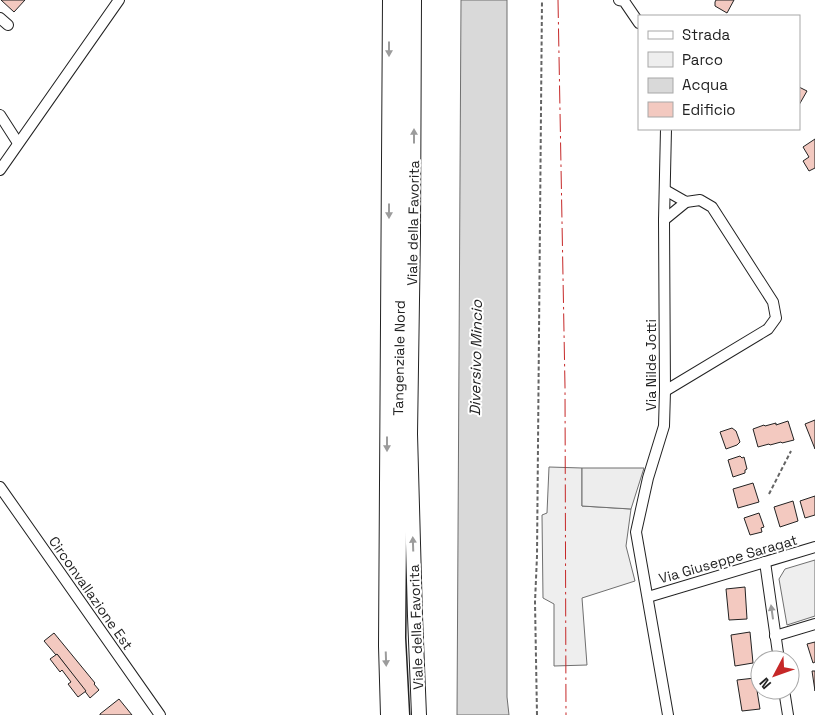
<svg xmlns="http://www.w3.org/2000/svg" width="815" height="715" viewBox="0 0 815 715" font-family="'Space Grotesk',sans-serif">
<rect width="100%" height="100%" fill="#fff"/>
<g fill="#eee" stroke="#6f6f6f">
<polygon points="549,467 582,468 582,506 631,509 626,546 635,581 582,598 587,665 554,666 554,604 543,598 542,515 547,513"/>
<polygon points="815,560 815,616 787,625 779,579 785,569"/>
</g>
<polygon fill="#ededed" stroke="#6f6f6f" points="582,468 644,468 631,509 582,506"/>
<polygon fill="#d9d9d9" stroke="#6f6f6f" points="461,0 507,0 507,697 509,715 457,715"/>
<g fill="#f3c9c0" stroke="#222">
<polygon points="1,0 25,0 14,12"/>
<polygon points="716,0 734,0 727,13 715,6 715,2"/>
<polygon points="799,87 807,91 799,105"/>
<polygon points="815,139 815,168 809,171 803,161 809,157 803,147"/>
<polygon points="815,420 815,449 805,424"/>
<polygon points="788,421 794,440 782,443 781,442 770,445 769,444 758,447 753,429 764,425 765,426 776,423 776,425"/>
<polygon points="732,428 736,431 740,442 737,445 726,449 720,432"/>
<polygon points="740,456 742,458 744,457 747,469 745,470 745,473 733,477 728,460"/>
<polygon points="753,483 759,502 738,508 733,489"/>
<polygon points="815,496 815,515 805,518 800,501"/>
<polygon points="793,501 798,521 780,527 774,507"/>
<polygon points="759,513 764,527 761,528 762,532 750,535 744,518"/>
<polygon points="745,587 747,619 729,620 726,589"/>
<polygon points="750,632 753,663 735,666 731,635"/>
<polygon points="54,633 95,683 94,684 99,690 90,698 57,654 56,655 44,641"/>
<polygon points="815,642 815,662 813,663 807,644"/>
<polygon points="57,654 86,691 78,697 68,684 71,682 62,670 60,672 50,659"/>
<polygon points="812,671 815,671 815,691"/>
<polygon points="755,678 760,709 742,711 737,680"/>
<polygon points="119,699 132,715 100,715 100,714"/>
</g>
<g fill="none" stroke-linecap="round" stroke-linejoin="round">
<defs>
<g id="minor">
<polyline points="619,0 624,1 639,23"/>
<polyline points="0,18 8,25"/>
<polyline points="0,115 18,143"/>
<polyline points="666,129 664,220 665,391 664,426 648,478 636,532 668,715"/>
<polyline points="0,170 119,0"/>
<polyline points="665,190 686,202 700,200 712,207 773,302 776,318 768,329 665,391"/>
<polyline points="664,220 686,202"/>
<polyline points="0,487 160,715"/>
<polyline points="765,562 779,660"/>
<polyline points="648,597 815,547"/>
<polyline points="775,636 815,624"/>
<polyline points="784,690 788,715"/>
</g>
<g id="secondary">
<polyline points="414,0 413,233 410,434 415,616 419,715"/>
<polyline points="388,715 386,646 390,0"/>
</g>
<polyline id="trunk" points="401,715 397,638 403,0"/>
</defs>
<use href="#minor" stroke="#222" stroke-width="12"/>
<use href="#secondary" stroke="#222" stroke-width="16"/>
<use href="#trunk" stroke="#222" stroke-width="19"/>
<g stroke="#646464" stroke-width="2" stroke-dasharray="4 2.5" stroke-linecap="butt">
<polyline points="769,494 791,451"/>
<polyline points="537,715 535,602 537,556 542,0"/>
</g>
<use href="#minor" stroke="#fff" stroke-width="10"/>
<use href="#secondary" stroke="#fff" stroke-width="14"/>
<use href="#trunk" stroke="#fff" stroke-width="16"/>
<polyline stroke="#c62828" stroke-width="1" stroke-dasharray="18 4 2.5 4" stroke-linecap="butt" points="558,0 565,387 566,715"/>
</g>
<defs><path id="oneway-solid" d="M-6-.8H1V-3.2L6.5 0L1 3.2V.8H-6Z" transform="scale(1.25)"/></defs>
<g fill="#9c9c9c">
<use href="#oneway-solid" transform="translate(389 49) rotate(90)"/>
<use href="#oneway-solid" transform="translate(414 136) rotate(-90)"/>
<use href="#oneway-solid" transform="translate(389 211) rotate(90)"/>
<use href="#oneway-solid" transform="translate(387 444) rotate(90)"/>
<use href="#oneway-solid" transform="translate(413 544) rotate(-92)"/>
<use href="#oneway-solid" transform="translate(772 612) rotate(-98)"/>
<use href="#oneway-solid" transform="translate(386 659) rotate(88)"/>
</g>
<g text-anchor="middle" stroke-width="4" stroke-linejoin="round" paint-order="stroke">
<g font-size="14" fill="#222" stroke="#fff">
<text transform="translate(413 223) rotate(-89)" y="5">Viale della Favorita</text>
<text transform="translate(399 358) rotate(-89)" y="5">Tangenziale Nord</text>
<text transform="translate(651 365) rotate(-90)" y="5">Via Nilde Jotti</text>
<text transform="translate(728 559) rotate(-16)" y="5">Via Giuseppe Saragat</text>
<text transform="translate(91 593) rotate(55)" y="5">Circonvallazione Est</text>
<text transform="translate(416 627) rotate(-92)" y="5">Viale della Favorita</text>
</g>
<g font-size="15" font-style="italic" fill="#222" stroke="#fff">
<text transform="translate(476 358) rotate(-89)" y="5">Diversivo Mincio</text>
</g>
</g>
<rect x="638" y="15" width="162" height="115" fill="#ffffff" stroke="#a7a7a7"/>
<rect x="648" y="31" width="25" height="8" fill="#ffffff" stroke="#a7a7a7"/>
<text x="682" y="40" font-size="15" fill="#222222">Strada</text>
<rect x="648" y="52" width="25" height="15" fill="#eeeeee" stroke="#a7a7a7"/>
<text x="682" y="65" font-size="15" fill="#222222">Parco</text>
<rect x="648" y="78" width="25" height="15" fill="#d9d9d9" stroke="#a7a7a7"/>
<text x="682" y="90" font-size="15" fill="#222222">Acqua</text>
<rect x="648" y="102" width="25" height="15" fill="#f3c9c0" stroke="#a7a7a7"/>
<text x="682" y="115" font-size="15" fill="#222222">Edificio</text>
<g transform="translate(775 675) rotate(229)"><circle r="24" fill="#ffffff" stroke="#a7a7a7"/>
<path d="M0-4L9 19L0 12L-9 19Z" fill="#c62828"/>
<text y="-8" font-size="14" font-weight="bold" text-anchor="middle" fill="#222222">N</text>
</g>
</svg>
